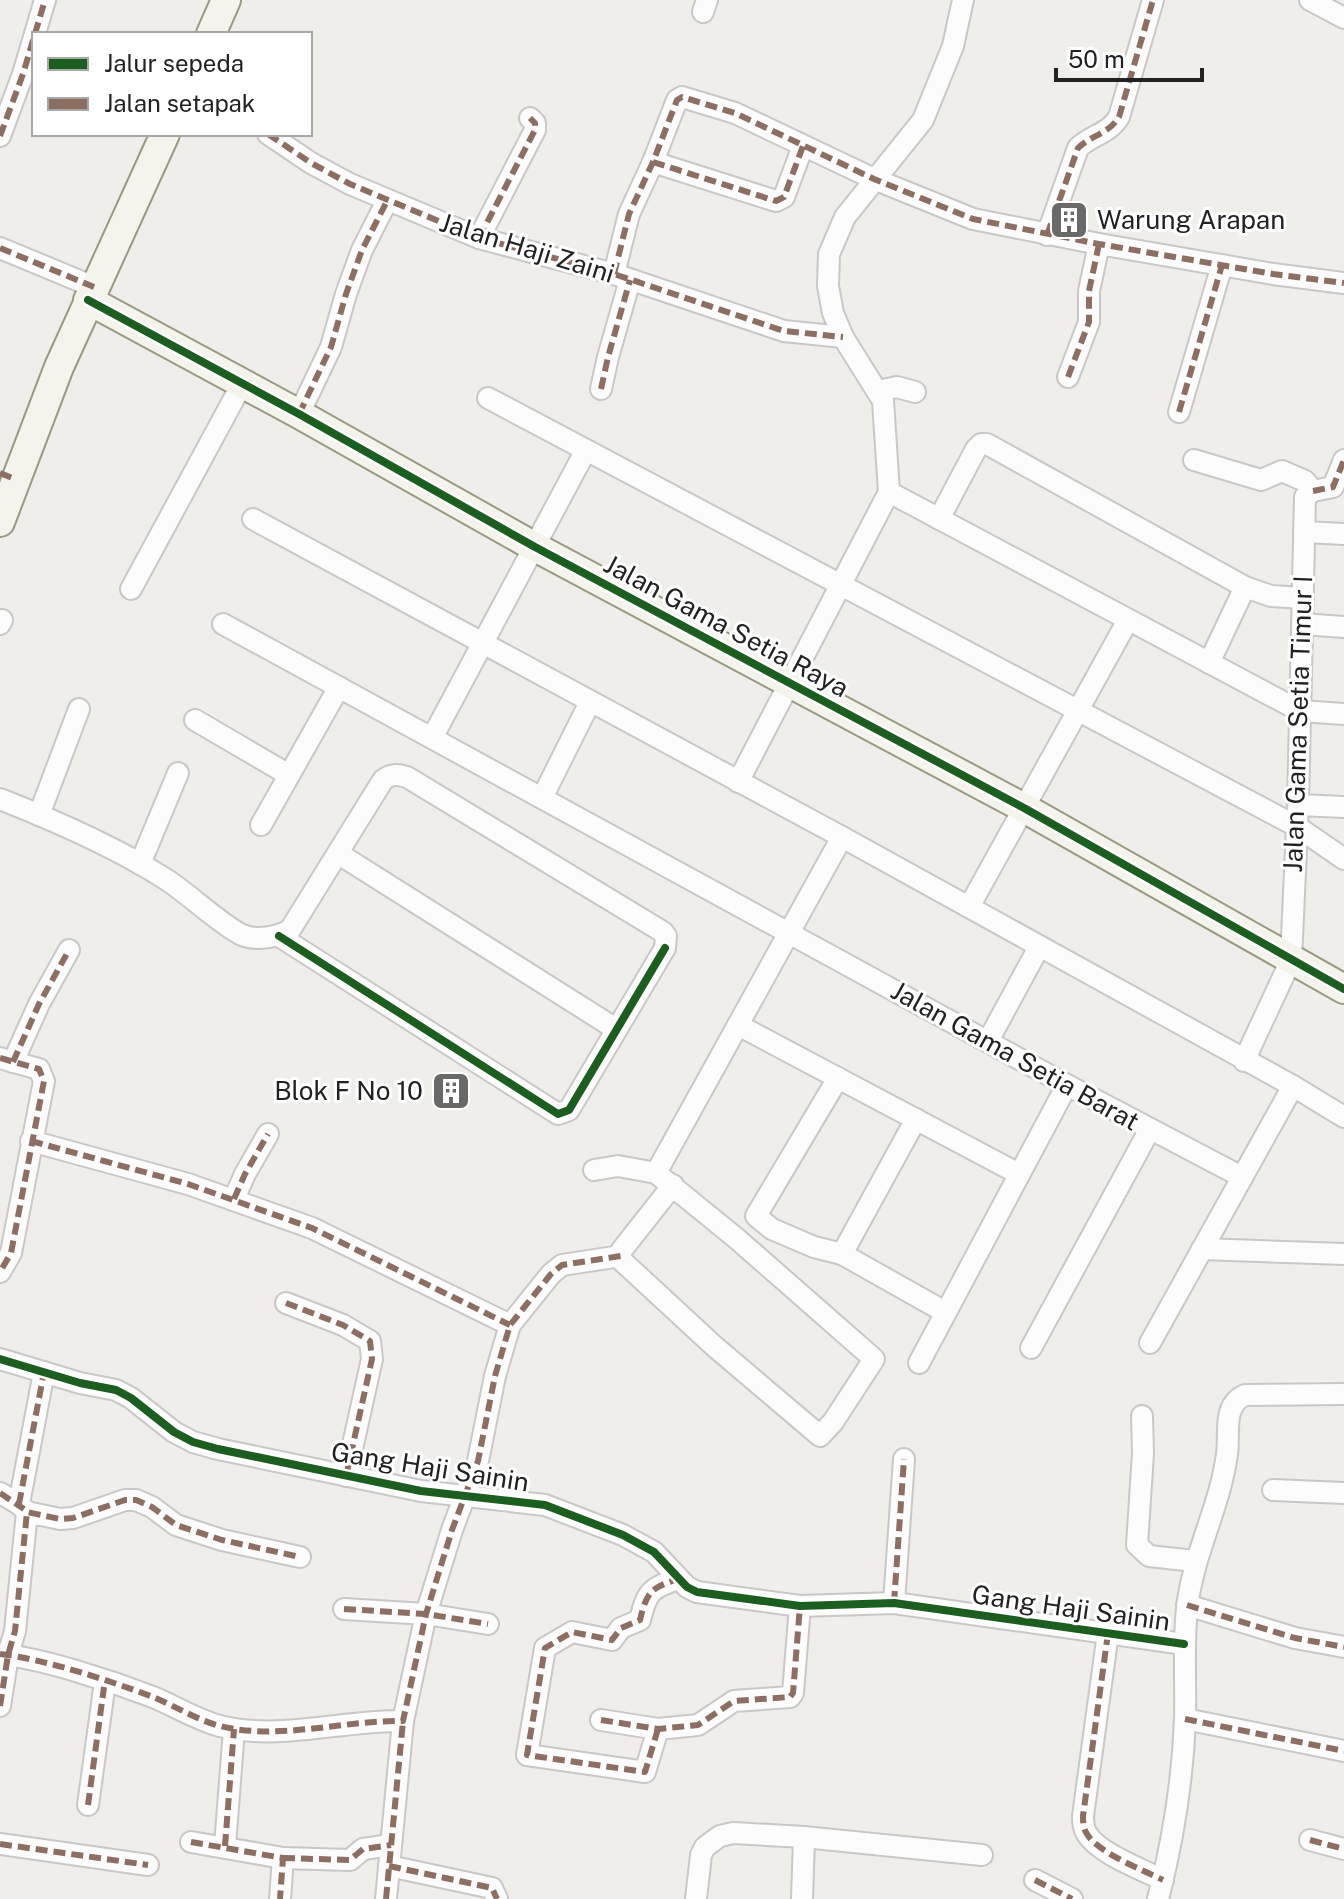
<svg xmlns="http://www.w3.org/2000/svg" width="1344" height="1899" viewBox="0 0 1344 1899" font-family="'Public Sans',sans-serif">
<rect width="100%" height="100%" fill="#f0eeeb"/>
<g fill="none" stroke-linecap="round" stroke-linejoin="round">
<defs>
<g id="street">
<polyline points="1310,0 1344,18"/>
<polyline points="703,12 707,0"/>
<polyline points="268,134 311,163 350,184 479,238 614,274 784,331 843,337"/>
<polyline points="0,136 23,74 45,0"/>
<polyline points="653,162 776,201 784,197 803,146"/>
<path d="M1047,235L1078,148C1091,135 1109,134 1119,117L1153,0"/>
<polyline points="479,238 535,130 535,123 530,118"/>
<polyline points="0,248 94,287"/>
<polyline points="614,274 629,214 653,162 677,100 682,97 735,113 874,179 973,219 1099,244 1273,274 1344,283"/>
<polyline points="1068,377 1089,322 1089,291 1099,244"/>
<polyline points="601,389 608,357 630,280"/>
<polyline points="878,391 897,387 915,392"/>
<polyline points="488,398 1296,826 1344,859"/>
<polyline points="1179,412 1222,265"/>
<polyline points="299,414 331,347 346,294 362,250 387,201"/>
<polyline points="1194,460 1261,480 1282,471 1305,481 1313,491"/>
<polyline points="1313,491 1333,487 1344,460"/>
<polyline points="889,492 883,401 843,337 833,313 828,286 829,254 845,217 923,120 953,46 963,0"/>
<polyline points="889,492 1300,711 1344,714"/>
<polyline points="253,519 842,837 1293,1086 1344,1117"/>
<polyline points="939,519 976,449 981,444 987,444 1245,587 1271,596 1303,598"/>
<polyline points="1304,532 1344,534"/>
<polyline points="131,589 242,384"/>
<polyline points="0,624 2,620"/>
<polyline points="223,624 1067,1085 1242,1177"/>
<polyline points="1302,624 1344,627"/>
<polyline points="1209,663 1245,587"/>
<polyline points="195,720 289,775"/>
<polyline points="432,738 586,450"/>
<polyline points="738,782 889,492"/>
<polyline points="542,798 590,702"/>
<path d="M0,799C56,821 116,847 167,880C190,895 220,924 242,935C257,941 277,937 290,930L383,780C391,774 397,774 407,777L663,932L666,936L665,948L569,1110L558,1114L279,936"/>
<polyline points="1298,805 1344,807"/>
<polyline points="39,815 79,709"/>
<polyline points="261,825 339,687"/>
<polyline points="339,854 616,1029"/>
<polyline points="140,864 178,773"/>
<polyline points="969,907 1128,620"/>
<polyline points="738,1025 1019,1174"/>
<polyline points="988,1041 1039,947"/>
<polyline points="0,1058 39,1069 44,1081 11,1253 0,1272"/>
<polyline points="1244,1061 1291,960 1298,805 1305,497 1313,491"/>
<polyline points="13,1062 39,1004 69,950"/>
<polyline points="838,1078 756,1216 772,1229 814,1247 842,1254 945,1312"/>
<polyline points="31,1141 188,1184 312,1228 510,1325"/>
<polyline points="594,1170 618,1166 656,1173 736,1238 874,1359 833,1422 820,1436 714,1346 621,1260 621,1251 673,1185"/>
<polyline points="656,1173 842,837"/>
<polyline points="234,1199 245,1174 268,1134"/>
<polyline points="1202,1249 1344,1254"/>
<polyline points="842,1254 916,1119"/>
<polyline points="286,1303 343,1325 370,1341 372,1359 346,1476"/>
<polyline points="1150,1343 1293,1086"/>
<polyline points="1031,1348 1150,1129"/>
<polyline points="0,1359 80,1383 116,1390 131,1398 174,1432 193,1442 218,1449 421,1491 545,1505 623,1535 654,1552 687,1587 697,1592 800,1606 894,1603 1184,1644"/>
<polyline points="919,1363 1067,1085"/>
<polyline points="1142,1416 1143,1453 1137,1545 1149,1556 1195,1561"/>
<polyline points="1273,1490 1344,1493"/>
<polyline points="0,1493 19,1504 27,1512"/>
<polyline points="19,1504 44,1372"/>
<polyline points="894,1603 904,1459"/>
<polyline points="1187,1605 1295,1638 1344,1647"/>
<polyline points="344,1609 426,1614 488,1624"/>
<path d="M1108,1633L1083,1816C1083,1822 1083,1828 1087,1834C1098,1853 1143,1870 1163,1880"/>
<path d="M0,1654C44,1659 111,1681 153,1697C175,1706 197,1720 220,1726C279,1741 343,1720 403,1721L426,1614L452,1530L478,1461L495,1376L510,1325L551,1274L562,1265L621,1256"/>
<polyline points="0,1706 8,1655 15,1631 27,1512 60,1519 73,1518 125,1500 136,1500 152,1507 176,1525 222,1540 300,1557"/>
<polyline points="1185,1719 1344,1751"/>
<polyline points="601,1720 658,1729 698,1725 734,1701 790,1697 793,1693 800,1606"/>
<path d="M658,1729L645,1772L527,1755L545,1648L572,1632L612,1640L621,1628L640,1620C647,1591 651,1588 678,1579"/>
<polyline points="88,1805 105,1682"/>
<polyline points="1310,1840 1344,1849"/>
<polyline points="191,1842 283,1858 280,1899"/>
<polyline points="0,1844 148,1865"/>
<polyline points="225,1846 234,1729"/>
<polyline points="283,1858 350,1860 363,1849 391,1845"/>
<polyline points="389,1866 492,1888 497,1899"/>
<polyline points="1035,1880 1072,1899"/>
<polyline points="386,1899 403,1721"/>
<polyline points="696,1899 701,1855 705,1847 720,1836 733,1833 804,1837 982,1855"/>
<polyline points="802,1899 804,1837"/>
<path d="M1158,1899C1173,1840 1183,1779 1185,1718C1186,1681 1183,1645 1187,1608C1193,1554 1220,1507 1227,1454C1230,1433 1222,1405 1245,1395L1344,1394"/>
</g>
<g id="secondary">
<polyline points="211,34 226,0"/>
<polyline points="88,300 299,414 535,547 1024,808 1344,989"/>
<polyline points="0,522 59,367 165,134"/>
</g>
</defs>
<use href="#street" stroke="#c9c8c7" stroke-width="24"/>
<use href="#secondary" stroke="#999a82" stroke-width="32"/>
<use href="#street" stroke="#fdfcfc" stroke-width="20"/>
<use href="#secondary" stroke="#f4f4ed" stroke-width="28"/>
<g stroke="#8d6e63" stroke-width="6" stroke-dasharray="12 6" stroke-linecap="butt">
<polyline points="268,134 311,163 350,184 479,238 614,274 784,331 843,337"/>
<polyline points="0,136 23,74 45,0"/>
<polyline points="653,162 776,201 784,197 803,146"/>
<path d="M1047,235L1078,148C1091,135 1109,134 1119,117L1153,0"/>
<polyline points="479,238 535,130 535,123 530,118"/>
<polyline points="0,248 94,287"/>
<polyline points="614,274 629,214 653,162 677,100 682,97 735,113 874,179 973,219 1099,244 1273,274 1344,283"/>
<polyline points="1068,377 1089,322 1089,291 1099,244"/>
<polyline points="601,389 608,357 630,280"/>
<polyline points="1179,412 1222,265"/>
<polyline points="299,414 331,347 346,294 362,250 387,201"/>
<polyline points="0,473 15,479"/>
<polyline points="1313,491 1333,487 1344,460"/>
<polyline points="0,1058 39,1069 44,1081 11,1253 0,1272"/>
<polyline points="13,1062 39,1004 69,950"/>
<polyline points="31,1141 188,1184 312,1228 510,1325"/>
<polyline points="234,1199 245,1174 268,1134"/>
<polyline points="286,1303 343,1325 370,1341 372,1359 346,1476"/>
<polyline points="0,1493 24,1509"/>
<polyline points="19,1504 44,1372"/>
<polyline points="894,1603 904,1459"/>
<polyline points="1187,1605 1295,1638 1344,1647"/>
<polyline points="344,1609 426,1614 488,1624"/>
<path d="M1108,1633L1083,1816C1083,1822 1083,1828 1087,1834C1098,1853 1143,1870 1163,1880"/>
<path d="M0,1654C44,1659 111,1681 153,1697C175,1706 197,1720 220,1726C279,1741 343,1720 403,1721L426,1614L452,1530L478,1461L495,1376L510,1325L551,1274L562,1265L621,1256"/>
<polyline points="0,1706 8,1655 15,1631 27,1512 60,1519 73,1518 125,1500 136,1500 152,1507 176,1525 222,1540 300,1557"/>
<polyline points="1185,1719 1344,1751"/>
<polyline points="601,1720 658,1729 698,1725 734,1701 790,1697 793,1693 800,1606"/>
<path d="M658,1729L645,1772L527,1755L545,1648L572,1632L612,1640L621,1628L640,1620C647,1591 651,1588 678,1579"/>
<polyline points="88,1805 104,1687"/>
<polyline points="1310,1840 1344,1849"/>
<polyline points="191,1842 283,1858 280,1899"/>
<polyline points="0,1844 148,1865"/>
<polyline points="225,1846 234,1729"/>
<polyline points="283,1858 350,1860 363,1849 391,1845"/>
<polyline points="389,1866 492,1888 497,1899"/>
<polyline points="1035,1880 1072,1899"/>
<polyline points="386,1899 403,1721"/>
</g>
<defs>
<g id="cycleway">
<polyline points="88,300 299,414 535,547 1024,808 1344,989"/>
<polyline points="279,936 558,1114 569,1110 665,948"/>
<polyline points="0,1359 80,1383 116,1390 131,1398 174,1432 193,1442 218,1449 421,1491 545,1505 623,1535 654,1552 687,1587 697,1592 800,1606 894,1603 1184,1644"/>
</g>
</defs>
<use href="#cycleway" stroke="#fff" stroke-width="13"/>
<use href="#cycleway" stroke="#1b5e20" stroke-width="8"/>
</g>
<defs>
<symbol id="building-square" viewBox="-11 -11 22 22"><rect x="-9" y="-9" width="18" height="18" rx="4" fill="#6a6968" stroke="#fff"/><path d="M-4-6H4V6H1V3H-1V6H-4ZM-2.5-4.3h1.7v1.8h-1.7ZM.8-4.3h1.7v1.8H.8ZM-2.5-1h1.7V.8h-1.7ZM.8-1h1.7V.8H.8Z" fill="#fff"/></symbol>
</defs>
<g fill-rule="evenodd">
<use href="#building-square" x="1047" y="198" width="44" height="44"/>
<use href="#building-square" x="429" y="1069" width="44" height="44"/>
</g>
<g text-anchor="middle" stroke-width="6" stroke-linejoin="round" paint-order="stroke">
<g font-size="26" fill="#222" stroke="#fff" text-anchor="start">
<text x="1097" y="229">Warung Arapan</text>
<text x="423" y="1100" text-anchor="end">Blok F No 10</text>
</g>
<g font-size="26" fill="#222" stroke="#fff">
<text transform="translate(527 248) rotate(17)" y="9">Jalan Haji Zaini</text>
<text transform="translate(726 626) rotate(28)" y="9">Jalan Gama Setia Raya</text>
<text transform="translate(1298 724) rotate(-88)" y="9">Jalan Gama Setia Timur I</text>
<text transform="translate(1015 1056) rotate(29)" y="9">Jalan Gama Setia Barat</text>
<text transform="translate(430 1467) rotate(9)" y="9">Gang Haji Sainin</text>
<text transform="translate(1071 1608) rotate(8)" y="9">Gang Haji Sainin</text>
</g>
</g>
<rect x="32" y="32" width="280" height="104" fill="#ffffff" stroke="#a7a7a7" stroke-width="2"/>
<rect x="48" y="58" width="40" height="12" fill="#1b5e20" stroke="#a7a7a7" stroke-width="2"/>
<text x="104" y="72" font-size="24" fill="#222222">Jalur sepeda</text>
<rect x="48" y="98" width="40" height="12" fill="#8d6e63" stroke="#a7a7a7" stroke-width="2"/>
<text x="104" y="112" font-size="24" fill="#222222">Jalan setapak</text>
<path d="M1056 68v12h146v-12" fill="none" stroke="#222222" stroke-width="4"/>
<text x="1068" y="68" font-size="24" fill="#222222" stroke="#ffffff" stroke-width="6" paint-order="stroke">50 m</text>
</svg>
